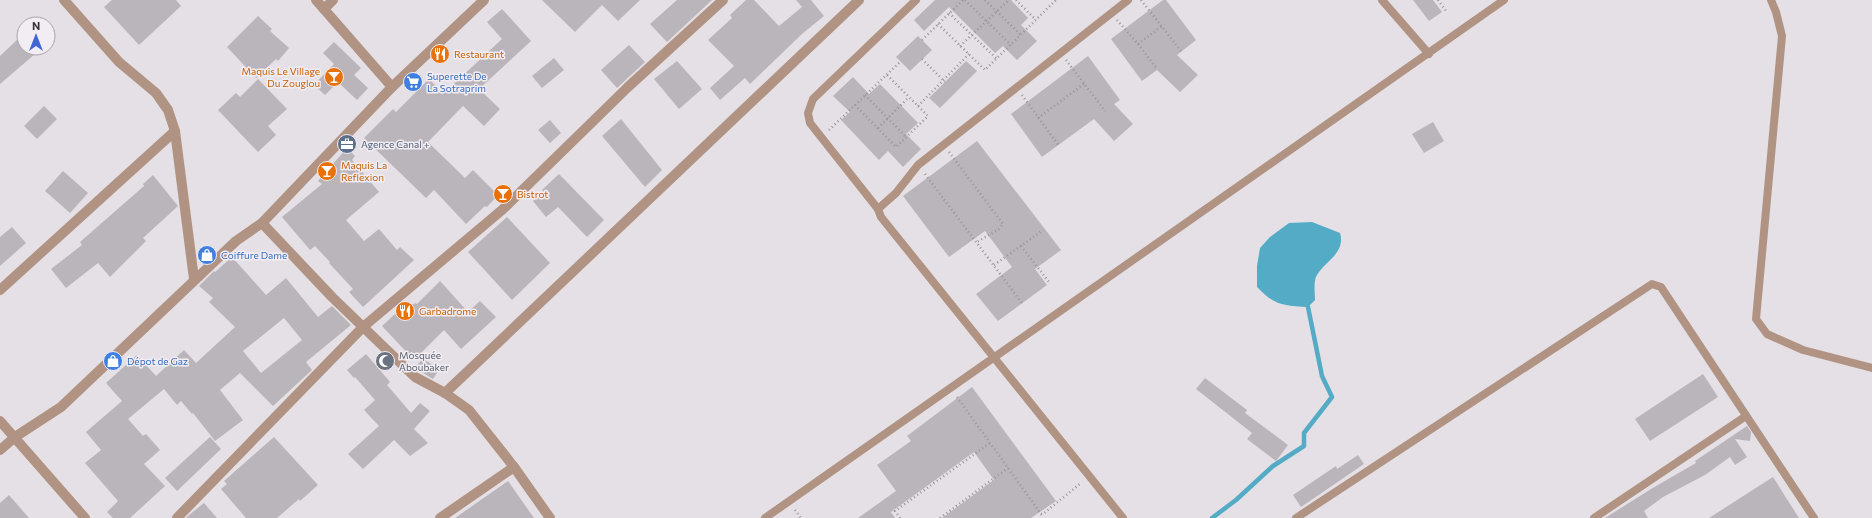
<svg xmlns="http://www.w3.org/2000/svg" width="1872" height="518" viewBox="0 0 1872 518" font-family="Commissioner,sans-serif">
<rect width="100%" height="100%" fill="#e5e0e5"/>
<path fill="#53abc5" d="M1312,222L1340,233C1346,253 1325,261 1317,275C1313,281 1315,293 1315,300L1308,307C1283,306 1274,305 1257,287V266L1260,248L1270,237L1289,223Z"/>
<g fill="none" stroke-linecap="round" stroke-linejoin="round">
<polyline stroke="#53abc5" stroke-width="4.5" points="1212,518 1236,500 1273,466 1304,446 1304,433 1332,397 1322,376 1308,307"/>
</g>
<g fill="#bab5ba" fill-rule="evenodd">
<polygon points="112,0 176,0 181,6 139,45 104,7"/>
<polygon points="542,0 640,0 618,21 602,5 575,32"/>
<polygon points="677,0 712,0 667,42 650,24"/>
<polygon points="746,0 754,0 779,26 802,7 796,0 811,0 824,16 802,34 750,84 745,78 720,100 710,88 734,66 708,40 732,18 730,15"/>
<polygon points="935,0 1011,0 1028,18 1021,25 1037,41 1017,60 1003,46 995,53 949,7 924,31 914,20"/>
<polygon points="1163,0 1166,0 1196,40 1177,55 1198,75 1180,92 1157,70 1142,81 1111,39"/>
<polygon points="1413,0 1433,0 1442,12 1429,21"/>
<polygon points="502,9 531,41 479,89 500,109 484,126 463,106 428,142 465,178 473,170 498,195 487,207 485,206 466,224 434,190 426,198 364,138 393,109 396,112 429,79 443,94 502,39 487,22"/>
<polygon points="258,16 272,29 270,31 289,48 278,61 276,59 256,78 227,47"/>
<polygon points="918,36 932,50 910,71 896,57"/>
<polygon points="19,38 24,43 24,48 28,48 35,54 0,84 0,56"/>
<polygon points="334,42 361,68 354,75 368,88 357,100 338,82 325,95 314,85 334,64 323,53"/>
<polygon points="629,45 645,62 617,88 601,70"/>
<polygon points="1088,56 1120,100 1114,104 1133,124 1114,141 1094,119 1042,157 1011,114"/>
<polygon points="554,58 564,70 542,88 532,76"/>
<polygon points="677,61 702,89 679,109 654,79"/>
<polygon points="966,61 977,71 940,108 929,98"/>
<polygon points="853,77 869,94 880,84 918,123 906,134 921,149 903,167 888,151 879,160 841,120 850,112 833,96"/>
<polygon points="258,79 287,109 268,126 276,135 258,152 218,110 236,93 240,97"/>
<polygon points="44,106 57,119 37,139 24,126"/>
<polygon points="621,119 662,170 645,187 602,136"/>
<polygon points="550,120 561,133 550,143 538,130"/>
<polygon points="1433,122 1444,141 1424,153 1412,134"/>
<polygon points="977,141 1061,250 1035,269 1047,285 998,321 976,294 1012,267 985,231 949,257 903,196"/>
<polygon points="347,148 355,156 352,160 379,192 346,220 364,241 379,229 397,250 400,247 414,260 363,307 349,292 353,289 329,263 330,262 315,246 310,250 282,217 322,184 318,181"/>
<polygon points="63,171 88,193 70,213 45,191"/>
<polygon points="559,174 604,220 587,237 558,207 546,217 533,201 544,192 542,190"/>
<polygon points="153,175 178,206 143,238 146,241 110,277 98,263 66,288 51,269 82,245 80,242 144,186 143,184"/>
<polygon points="507,217 550,263 512,300 468,252"/>
<polygon points="12,227 26,243 0,266 0,237"/>
<path d="M232,257L266,295L286,278L318,317L332,306L351,325L306,362L312,370L273,406L240,373L220,390L243,420L215,441L193,413L192,414L181,401L177,405L164,389L128,419L143,436L146,434L160,450L144,464L165,486L130,518H113L107,512L118,501L85,463L101,450L86,432L122,401L106,383L137,355L156,376L184,350L196,363L235,327L209,302L213,298L199,286L214,271L215,272ZM284,318L302,340L261,373L243,351Z"/>
<polygon points="440,281 468,312 480,301 496,317 461,349 444,330 414,360 382,326 395,314 399,318 415,303 417,304"/>
<polygon points="366,354 390,382 387,385 411,413 420,403 430,411 414,429 428,443 410,456 394,440 363,469 348,454 379,426 364,410 375,400 355,377 354,378 347,370"/>
<polygon points="423,358 439,370 433,379 415,368"/>
<polygon points="1703,374 1718,397 1650,441 1635,419"/>
<polygon points="1205,378 1247,410 1245,413 1288,445 1276,461 1247,439 1252,433 1196,389"/>
<polygon points="972,387 1056,501 1031,518 942,518 994,480 974,452 891,512 895,518 858,518 896,491 877,465 911,441 907,436"/>
<polygon points="1747,426 1751,432 1750,441 1735,439 1747,457 1735,465 1730,457 1705,475 1663,497 1644,511 1648,518 1605,518 1651,489 1696,463 1695,461"/>
<polygon points="210,437 221,449 177,491 165,478"/>
<polygon points="274,437 318,485 300,501 299,499 277,518 246,518 221,489 227,484 224,481"/>
<polygon points="1358,455 1364,464 1301,507 1293,495 1336,466 1337,469"/>
<polygon points="1773,477 1799,518 1709,518 1748,493"/>
<polygon points="508,481 534,518 455,518"/>
<polygon points="9,495 22,510 29,518 0,518 0,503"/>
<polygon points="204,503 217,518 186,518 189,515"/>
</g>
<g fill="none" stroke-linecap="round" stroke-linejoin="round">
<g stroke="#979397" stroke-width="2.5" stroke-dasharray="1 3" stroke-linecap="butt">
<polyline points="965,0 1011,45"/>
<polyline points="985,0 1021,35"/>
<polyline points="1016,0 1036,20"/>
<polyline points="1141,0 1181,51"/>
<polyline points="1438,0 1446,11"/>
<polyline points="949,13 997,59"/>
<polyline points="1117,20 1138,44 1157,69"/>
<polyline points="938,24 985,70 1056,0"/>
<polyline points="922,40 963,0"/>
<polyline points="1138,44 1162,26"/>
<polyline points="960,46 1009,0"/>
<polyline points="922,59 945,82"/>
<polyline points="1066,60 1105,111"/>
<polyline points="865,95 906,137"/>
<polyline points="1022,95 1059,146"/>
<polyline points="855,105 896,147 928,116 887,75"/>
<polyline points="918,106 969,54"/>
<polyline points="1038,118 1084,84"/>
<polyline points="878,128 909,97"/>
<polyline points="829,130 901,61"/>
<polyline points="949,152 1003,224 999,229 977,242"/>
<polyline points="925,174 1022,303"/>
<polyline points="1021,246 1049,282"/>
<polyline points="994,265 1043,230"/>
<polyline points="957,397 1041,514 1043,514 1081,483"/>
<polyline points="795,510 801,518"/>
<polyline points="900,518 895,511 990,443"/>
<polyline points="940,518 1008,468"/>
</g>
<g stroke="#b19384" stroke-width="8">
<polyline points="1382,0 1429,54"/>
<polyline points="1771,0 1776,12 1782,36 1756,319 1767,334 1803,350 1872,368"/>
<polyline points="878,209 810,123 808,113 813,99 916,0"/>
<polyline points="765,518 1504,0"/>
<polyline points="1123,518 881,217 878,209 896,193 918,165 1128,0"/>
<polyline points="1296,518 1652,284 1661,287 1814,518"/>
<polyline points="1594,518 1746,416"/>
</g>
<g stroke="#b19384" stroke-width="10">
<polyline points="64,0 119,62 156,93 168,110 175,131 194,279"/>
<polyline points="316,0 392,87 262,223 332,297 415,377 445,393 469,410 514,467 550,518"/>
<polyline points="324,9 333,0"/>
<polyline points="392,87 484,0"/>
<polyline points="0,290 175,131"/>
<polyline points="445,393 859,0"/>
<polyline points="0,421 85,518"/>
<polyline points="0,450 15,437 61,407 236,241 262,223"/>
<polyline points="177,518 363,327 502,210 628,87 723,0"/>
<polyline points="440,518 514,467"/>
</g>
</g>
<defs>
<symbol id="restaurant-disc" viewBox="-11 -11 22 22"><circle r="9.5" fill="#e8710a" stroke="#f2edf3"/><path d="M-5-6h1v4h1v-4h1v4h1v-4h1v5L-1.5 .5V6h-2V.5L-5-1ZM5-6V6H3V1.5H1.5Q1.5-4 5-6Z" fill="#fff"/></symbol>
<symbol id="bar-disc" viewBox="-11 -11 22 22"><circle r="9.5" fill="#e8710a" stroke="#f2edf3"/><path d="M-6-5H6L.8 .8V4.5H3.5V6h-7V4.5H-.8V.8Z" fill="#fff"/></symbol>
<symbol id="supermarket-disc" viewBox="-11 -11 22 22"><circle r="9.5" fill="#3f7fe0" stroke="#f2edf3"/><path d="M-6-5.5h2.5l.6 2H6L4.5 2H-2.5L-4.4-4H-6ZM-1.5 3.2a1.3 1.3 0 1 0 .1 0ZM3 3.2a1.3 1.3 0 1 0 .1 0Z" fill="#fff"/></symbol>
<symbol id="office-disc" viewBox="-11 -11 22 22"><circle r="9.5" fill="#5c6f8a" stroke="#f2edf3"/><path d="M-6-3h4V-5.5h4V-3h4V5H-6ZM-1-4.5V-3h2v-1.5ZM-6 0V1H6V0Z" fill="#fff"/></symbol>
<symbol id="shop-disc" viewBox="-11 -11 22 22"><circle r="9.5" fill="#3f7fe0" stroke="#f2edf3"/><path d="M-5-2.5h2.3a2.7 3.5 0 0 1 5.4 0H5L5.5 6h-11ZM-1.5-2.5h3a1.5 2.3 0 0 0-3 0Z" fill="#fff"/></symbol>
<symbol id="mosque-disc" viewBox="-11 -11 22 22"><circle r="9.5" fill="#6b7280" stroke="#f2edf3"/><path d="M3.5-4.9A6 6 0 1 0 3.5 4.9A5 5 0 1 1 3.5-4.9Z" fill="#fff"/></symbol>
</defs>
<g fill-rule="evenodd">
<use href="#restaurant-disc" x="429" y="43" width="22" height="22"/>
<use href="#bar-disc" x="323" y="66" width="22" height="22"/>
<use href="#supermarket-disc" x="402" y="71" width="22" height="22"/>
<use href="#office-disc" x="336" y="133" width="22" height="22"/>
<use href="#bar-disc" x="316" y="160" width="22" height="22"/>
<use href="#bar-disc" x="492" y="183" width="22" height="22"/>
<use href="#shop-disc" x="196" y="244" width="22" height="22"/>
<use href="#restaurant-disc" x="394" y="300" width="22" height="22"/>
<use href="#shop-disc" x="102" y="350" width="22" height="22"/>
<use href="#mosque-disc" x="374" y="350" width="22" height="22"/>
</g>
<g text-anchor="middle" stroke-width="3" stroke-linejoin="round" paint-order="stroke">
<g font-size="10" fill="#c56008" stroke="#f2edf3" text-anchor="start">
<text x="454" y="58">Restaurant</text>
<text x="320" y="75" text-anchor="end">Maquis Le Village<tspan x="320" dy="12">Du Zouglou</tspan></text>
<text x="341" y="169">Maquis La<tspan x="341" dy="12">Reflexion</tspan></text>
<text x="517" y="198">Bistrot</text>
<text x="419" y="315">Garbadrome</text>
</g>
<g font-size="10" fill="#366cbe" stroke="#f2edf3" text-anchor="start">
<text x="427" y="80">Superette De<tspan x="427" dy="12">La Sotraprim</tspan></text>
<text x="221" y="259">Coiffure Dame</text>
<text x="127" y="365">Dépot de Gaz</text>
</g>
<g font-size="10" fill="#4e5e75" stroke="#f2edf3" text-anchor="start">
<text x="361" y="148">Agence Canal +</text>
</g>
<g font-size="10" fill="#5b616d" stroke="#f2edf3" text-anchor="start">
<text x="399" y="359">Mosquée<tspan x="399" dy="12">Aboubaker</tspan></text>
</g>
</g>
<g transform="translate(36 36)"><circle r="19" fill="#f2edf3" stroke="#a8a4a8"/>
<path d="M0-3L7 15L0 10L-7 15Z" fill="#4164d7"/>
<text y="-6" font-size="11" font-weight="bold" text-anchor="middle" fill="#383638">N</text>
</g>
</svg>
